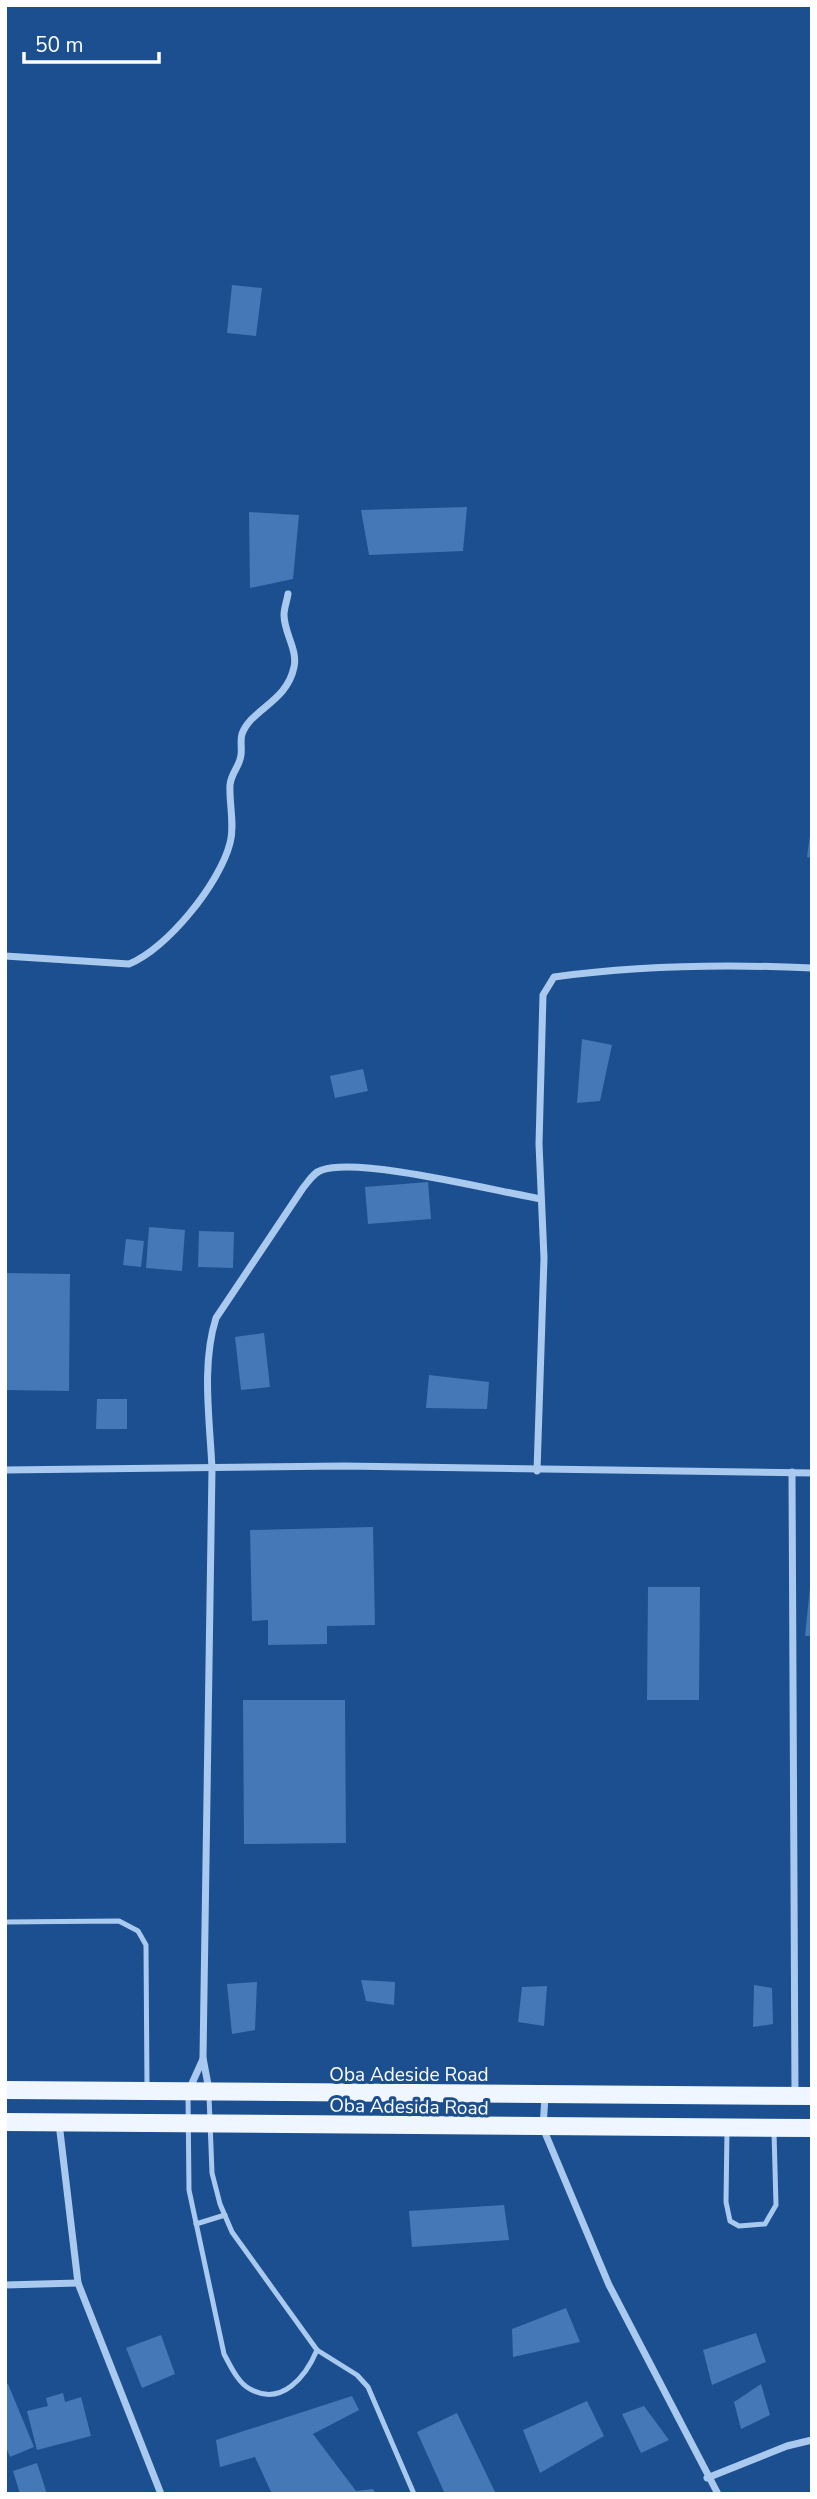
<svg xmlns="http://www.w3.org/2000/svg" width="817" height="2499" viewBox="0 0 817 2499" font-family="'Nunito Sans',sans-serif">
<rect width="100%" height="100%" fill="#1b4f8f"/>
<g fill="#4478b7">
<polygon points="232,285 262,288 256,336 227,333"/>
<polygon points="467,507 463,551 369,555 361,510"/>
<polygon points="249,512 299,515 293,579 250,588"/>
<polygon points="810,835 812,835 812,858 807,857"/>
<polygon points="582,1039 612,1045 600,1101 577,1103"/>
<polygon points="363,1069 368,1091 335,1098 330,1076"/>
<polygon points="428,1182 431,1219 368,1224 365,1187"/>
<polygon points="149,1227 185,1230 182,1271 146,1268"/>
<polygon points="199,1231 234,1232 233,1268 198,1267"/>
<polygon points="126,1239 144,1241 141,1267 123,1265"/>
<polygon points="5,1273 70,1274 69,1391 5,1390"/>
<polygon points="264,1333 270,1387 241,1390 235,1337"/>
<polygon points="429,1375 489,1382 487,1409 426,1408"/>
<polygon points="97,1399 127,1399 127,1429 96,1429"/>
<polygon points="373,1527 375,1625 327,1626 327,1644 268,1645 268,1620 252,1621 250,1530"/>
<polygon points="648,1587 700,1587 699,1700 647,1700"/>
<polygon points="810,1587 812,1587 812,1636 805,1636"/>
<polygon points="243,1700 345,1700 346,1843 244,1844"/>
<polygon points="361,1980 395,1982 394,2005 366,2001"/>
<polygon points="257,1982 255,2030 232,2034 227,1984"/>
<polygon points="754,1985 772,1988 773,2024 753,2027"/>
<polygon points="547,1986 544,2026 518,2022 522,1987"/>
<polygon points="504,2205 509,2240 412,2247 409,2211"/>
<polygon points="566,2308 580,2342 513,2357 512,2329"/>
<polygon points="756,2333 766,2362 712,2385 703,2350"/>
<polygon points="161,2335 175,2374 142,2388 126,2348"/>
<polygon points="8,2384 34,2447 10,2457 5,2445 5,2385"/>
<polygon points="761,2384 770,2415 741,2429 734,2402"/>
<polygon points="63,2393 65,2402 81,2397 91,2436 37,2450 27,2411 48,2406 46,2398"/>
<polygon points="352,2396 359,2410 313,2434 356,2491 373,2489 376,2494 272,2494 255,2457 220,2467 216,2440"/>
<polygon points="587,2401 604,2436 540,2473 523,2430"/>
<polygon points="644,2406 669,2440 641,2453 622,2414"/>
<polygon points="457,2413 496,2494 445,2494 417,2432"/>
<polygon points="37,2463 47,2494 20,2494 13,2471"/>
</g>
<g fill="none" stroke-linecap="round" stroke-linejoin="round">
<g stroke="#a9c9ee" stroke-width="5">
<polyline points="5,1922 119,1921 138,1931 146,1945 147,2088"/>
<path d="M188,2095L189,2190L224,2354C230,2365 238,2383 250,2389C282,2407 306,2376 317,2350"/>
<polyline points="209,2096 212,2173 220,2204 232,2232 317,2350 357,2375 368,2387 414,2494"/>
<polyline points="727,2131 726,2202 730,2221 739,2226 765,2224 776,2205 774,2132"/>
<polyline points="196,2224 225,2215"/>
</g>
<g stroke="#a9c9ee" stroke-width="7">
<path d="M5,956L129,964C167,949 220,883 230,843C235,825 229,804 230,785C231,773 240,766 241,755C242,748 240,740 242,734C251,709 287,702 294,667C298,650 284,633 284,615C284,608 287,601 288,594"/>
<polyline points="5,1470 344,1466 812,1473"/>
<path d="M537,1471L544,1258L539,1144L543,995L554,977C641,965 724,964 812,968"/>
<polyline points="792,1472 795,2095"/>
<polyline points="189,2090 203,2059"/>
<path d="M209,2090L203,2058L212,1469C210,1421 201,1365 216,1318L303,1188C309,1181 314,1172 322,1170C361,1157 495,1191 541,1199"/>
<polyline points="545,2096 543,2128 609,2285 718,2494"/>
<polyline points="59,2123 78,2283 161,2494"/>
<polyline points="5,2285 78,2283"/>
<polyline points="707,2478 787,2446 812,2440"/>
</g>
<g stroke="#f0f6ff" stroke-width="18">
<polyline points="5,2090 812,2096"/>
<polyline points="5,2122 812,2128"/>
</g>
</g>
<g text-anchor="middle" stroke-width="6" stroke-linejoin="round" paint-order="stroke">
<g font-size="19" fill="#fff" stroke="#1b4f8f">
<text x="409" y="2081">Oba Adeside Road</text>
<text transform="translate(409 2106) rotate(1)" y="7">Oba Adesida Road</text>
</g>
</g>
<rect width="817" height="2499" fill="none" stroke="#ffffff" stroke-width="14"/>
<path d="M24 52v10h135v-10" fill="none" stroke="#ffffff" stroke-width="3.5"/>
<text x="35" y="52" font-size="21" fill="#ffffff" stroke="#1b4f8f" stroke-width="5" paint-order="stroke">50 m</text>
</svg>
